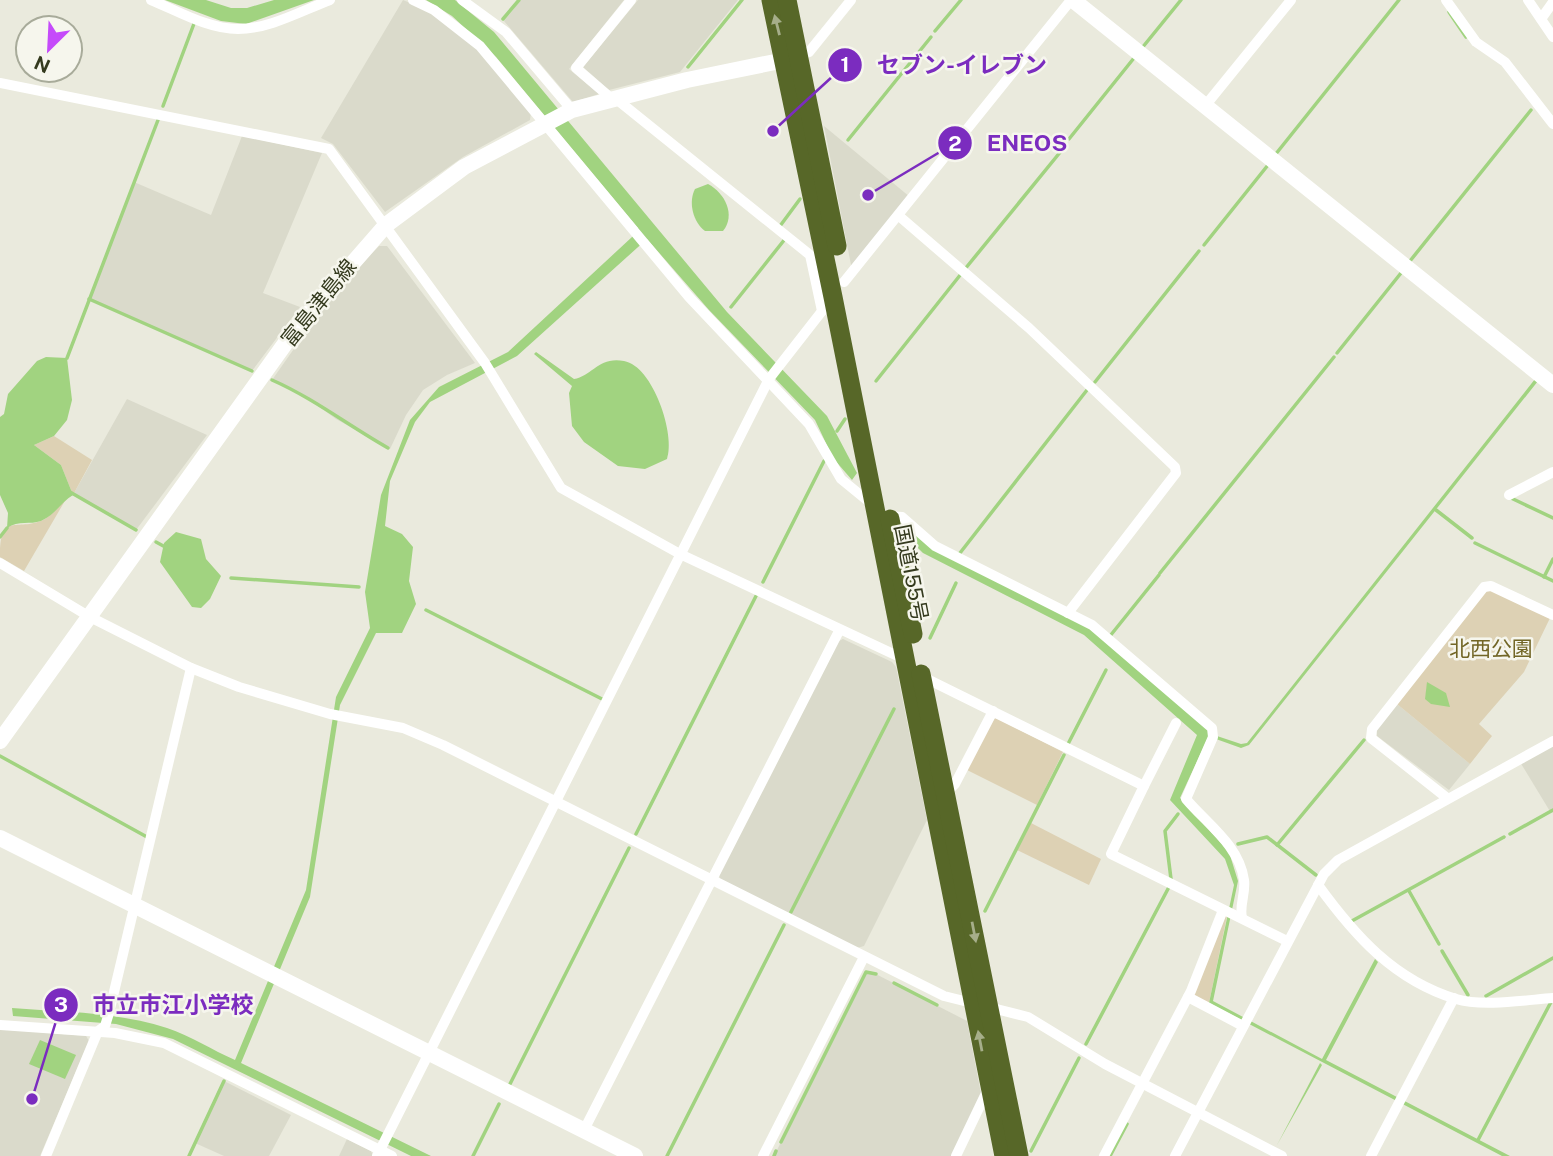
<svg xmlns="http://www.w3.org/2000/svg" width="1553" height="1156" viewBox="0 0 1553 1156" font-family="'Public Sans','Noto Sans JP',sans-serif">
<rect width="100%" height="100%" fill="#eaeadd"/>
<g fill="#dadacb">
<polygon points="403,0 434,13 479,48 531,112 530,120 463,157 385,212 333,144 321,138"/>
<polygon points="521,0 624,0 569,69 599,94 573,102 504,21"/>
<polygon points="638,0 738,0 680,72 609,90 583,67"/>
<polygon points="824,126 910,197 852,270"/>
<polygon points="242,136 322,153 263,293 300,307 252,371 89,299 134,182 211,215"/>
<polygon points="379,246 387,246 475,363 447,375 423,390 406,415 390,449 336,419 299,392 272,380 329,299"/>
<polygon points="127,399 207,435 136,530 73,495"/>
<polygon points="843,639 892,662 896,667 927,820 864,946 857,948 720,879 719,875 837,642"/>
<polygon points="1397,704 1470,764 1449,790 1377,736 1377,729"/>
<polygon points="1553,746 1553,812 1551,813 1520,762"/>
<polygon points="870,971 967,1021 982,1099 952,1156 774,1156 866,972"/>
<polygon points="0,1029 86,1036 89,1041 40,1156 0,1156"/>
<polygon points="224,1081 291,1115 269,1156 224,1156 195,1143"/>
<polygon points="347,1139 371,1151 373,1156 339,1156"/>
</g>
<g fill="#ddd1b4">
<polygon points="54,436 92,460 73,495 61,465 34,445"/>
<path d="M66,499L24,571L0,557C0,512 14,531 41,521C53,516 56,505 66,499Z"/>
<polygon points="1491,590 1550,618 1524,672 1479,724 1492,736 1470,764 1397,704 1485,592"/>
<polygon points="996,718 1063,752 1037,805 967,770 992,720"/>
<polygon points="1031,823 1101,859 1089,885 1017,850"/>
<polygon points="1224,914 1227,916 1209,1003 1192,996"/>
</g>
<g fill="#a1d380">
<polygon points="165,0 206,0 231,8 247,8 274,0 314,0 246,24 221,21"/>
<path d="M426,0H455L494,32L727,312L827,416L857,473L852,480L833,458L815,420L709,310L647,239L517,356L430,402L415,422L390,481L385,526L402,534L413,547L409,581L416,604L402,633H376L340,705L310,897L241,1063L431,1156H411L173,1039L116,1024L13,1016L12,1008C64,1012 118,1012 167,1028C191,1036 212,1050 235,1060L306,890L336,697L370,628L365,592L381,495L410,420L439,387L508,352L632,237L638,228L496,57L452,16Z"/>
<path d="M708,184C725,193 736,215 723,231H705C693,222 688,202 695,189Z"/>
<path d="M536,352L574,379C592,376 599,356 624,361C653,366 676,435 667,459L645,469L618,466L584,442L572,426L569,393L572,386L534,354Z"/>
<path d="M46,357L67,358L72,400L67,420L54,436L34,445L61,465L73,495C61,502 55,515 41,521C30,525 19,520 7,528L8,513L0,495V417L4,414L8,394L37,361Z"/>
<polygon points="1535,379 1538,381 1249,745 1241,748 1216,739 1217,736 1241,744 1247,743"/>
<polygon points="176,532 201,539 206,559 221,576 210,599 201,608 192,607 160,562 164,543"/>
<polygon points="915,533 1089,626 1211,731 1180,798 1229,852 1238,881 1213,1001 1322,1059 1375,959 1378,962 1326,1060 1510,1156 1502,1156 1209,1003 1234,885 1225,859 1170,800 1197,735 1084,635 923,553 911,541"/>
<polygon points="1427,682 1446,693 1450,707 1431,704 1425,699"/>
<polygon points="40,1040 76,1055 65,1079 29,1064"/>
<polygon points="1320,1063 1322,1065 1277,1145"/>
</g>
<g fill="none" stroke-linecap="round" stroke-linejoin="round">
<g stroke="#a1d380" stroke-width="3.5">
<polyline points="1449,12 1466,37"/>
<polyline points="503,19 519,0"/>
<polyline points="935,31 961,0"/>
<polyline points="1142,48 1181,0"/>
<polyline points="688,67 742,0"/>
<polyline points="163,106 195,21"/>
<polyline points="1069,139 1134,58"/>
<polyline points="848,140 931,37"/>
<polyline points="1275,155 1399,0"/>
<polyline points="780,226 800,199"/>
<polyline points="1204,245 1268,165"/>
<polyline points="1410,261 1531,110"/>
<polyline points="965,269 1066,145"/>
<polyline points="89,299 252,371"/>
<polyline points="731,307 785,239"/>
<polyline points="1337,353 1401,273"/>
<polyline points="67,358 158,120"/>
<path d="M272,380C313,398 349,426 388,448"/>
<polyline points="876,381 961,274"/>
<polyline points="1095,382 1199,251"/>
<polyline points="837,431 845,419"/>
<polyline points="70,492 136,530"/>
<polyline points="1511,498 1553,518"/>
<polyline points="1436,510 1472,538"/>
<polyline points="0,537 7,528"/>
<polyline points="156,542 167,548"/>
<polyline points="1475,543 1553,581"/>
<polyline points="960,553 1087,390"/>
<polyline points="1160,573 1334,357"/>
<polyline points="1544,577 1553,559"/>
<polyline points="231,578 359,587"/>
<polyline points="763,582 824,461"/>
<polyline points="426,610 602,699"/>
<polyline points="1110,636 1159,575"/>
<polyline points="930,638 956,583"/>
<polyline points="1068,744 1106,670"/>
<polyline points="0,756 147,837"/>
<polyline points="636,834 756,596"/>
<polyline points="1510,834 1553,810"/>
<polyline points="1238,844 1267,837 1316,875"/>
<polyline points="1277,845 1364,740"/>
<polyline points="1171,879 1165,831 1178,814"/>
<polyline points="1409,891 1439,944"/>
<polyline points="985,911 1064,755"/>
<polyline points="791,912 894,709"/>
<polyline points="1350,922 1504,837"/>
<polyline points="1442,951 1468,995"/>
<polyline points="894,983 937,1005"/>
<polyline points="1486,996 1553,958"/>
<polyline points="1086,1044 1169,887"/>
<polyline points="510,1084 629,848"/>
<polyline points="1478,1140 1551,1002"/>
<polyline points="781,1142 866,972 876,974"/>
<polyline points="1031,1151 1079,1058"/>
<polyline points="189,1156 224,1081"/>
<polyline points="473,1156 499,1104"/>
<polyline points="667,1156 784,925"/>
<polyline points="774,1156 776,1151"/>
<polyline points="1110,1156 1127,1124"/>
</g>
<g stroke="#fff" stroke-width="10">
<path d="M151,0C178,11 208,29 238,29C269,29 301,11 330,0"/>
<polyline points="413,0 434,10 480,46 689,297 809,424 841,479 874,506"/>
<polyline points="462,0 506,32 572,110"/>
<polyline points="1446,0 1476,42 1505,62 1553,124"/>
<polyline points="1528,0 1553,37"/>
<polyline points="1541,19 1553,2"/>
<polyline points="795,57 809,52 851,0"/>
<polyline points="0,83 329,149 485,363 561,488 680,554 904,659"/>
<polyline points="615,98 810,255 822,311"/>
<polyline points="612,99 576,68 631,0"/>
<polyline points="1205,106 1291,0"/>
<polyline points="899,216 1029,328 1175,467 1176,473 1068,613"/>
<polyline points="844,282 1071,0"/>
<polyline points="1509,495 1553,472"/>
<path d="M889,516L902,517L935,546L1092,625L1212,728L1213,737L1186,799C1207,824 1239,845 1244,880C1246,893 1239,905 1242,918"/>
<polyline points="0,563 90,617 191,668 239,687 330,714 403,728 443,745 944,996 1028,1017 1105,1064 1282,1156"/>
<polyline points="921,676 1144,786 1111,854 1287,941"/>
<polyline points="1144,786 1176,723"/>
<polyline points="946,793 955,784 993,711"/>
<polyline points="1447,798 1371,738 1372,729 1484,587 1491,586 1553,615"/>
<path d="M1318,885C1355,936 1394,980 1456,999C1482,1007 1526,1000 1553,998"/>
<polyline points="1188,997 1243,1026"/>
<polyline points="0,1025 115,1033 164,1043 392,1156"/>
<polyline points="584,1130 839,631"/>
<polyline points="46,1156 98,1031 105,1026 109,1013 191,668"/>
<polyline points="377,1156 769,379 833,297"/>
<polyline points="763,1156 864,957"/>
<polyline points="956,1156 988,1089"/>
<polyline points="1104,1156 1191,991 1223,910"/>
<polyline points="1175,1156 1324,874 1338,860 1553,741"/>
<polyline points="1371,1156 1454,998"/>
</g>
<g stroke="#fff" stroke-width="16">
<polyline points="1073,0 1553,385"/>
<polyline points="0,741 297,327 386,225 464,167 572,110 687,80 785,60"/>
<polyline points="0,838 635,1156"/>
</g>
<g stroke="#576728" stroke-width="19">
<polyline points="771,0 833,297 1004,1156"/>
<polyline points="787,0 837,246"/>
<polyline points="890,519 913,634"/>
<polyline points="921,674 1019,1156"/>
</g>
</g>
<defs><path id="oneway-solid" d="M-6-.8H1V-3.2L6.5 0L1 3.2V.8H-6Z" transform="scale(1.75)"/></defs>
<g fill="#a6ae8a">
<use href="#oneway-solid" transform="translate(777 25) rotate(-104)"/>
<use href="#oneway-solid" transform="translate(974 932) rotate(79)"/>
<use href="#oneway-solid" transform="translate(980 1041) rotate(-101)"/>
</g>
<g text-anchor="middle" stroke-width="5" stroke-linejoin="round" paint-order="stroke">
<g font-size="21" fill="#343a1e" stroke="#f6f6ed">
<text transform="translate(319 303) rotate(-51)" y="7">富島津島線</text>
<text transform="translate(911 573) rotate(79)" y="7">国道155号</text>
</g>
<g font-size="21" fill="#726626" stroke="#f6f6ed">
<text x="1491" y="656">北西公園</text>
</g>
</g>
<path fill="none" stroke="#7b2cbf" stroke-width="2.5" d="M773 131L845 65M868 195L955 143M32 1099L61 1005"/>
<g fill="#7b2cbf" stroke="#f6f6ed" stroke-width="2.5">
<circle cx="773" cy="131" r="7"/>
<circle cx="868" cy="195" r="7"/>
<circle cx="32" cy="1099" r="7"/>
<circle cx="845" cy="65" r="18"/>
<circle cx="955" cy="143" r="18"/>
<circle cx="61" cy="1005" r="18"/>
</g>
<g font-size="21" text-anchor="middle" font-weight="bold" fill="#fff">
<text x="845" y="72">1</text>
<text x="955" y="151">2</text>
<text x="61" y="1012">3</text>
</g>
<g font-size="23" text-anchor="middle" font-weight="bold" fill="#7b2cbf" stroke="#f6f6ed" stroke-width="5" stroke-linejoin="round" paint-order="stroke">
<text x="962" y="73">セブン-イレブン</text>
<text x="1027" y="151">ENEOS</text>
<text x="173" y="1013">市立市江小学校</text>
</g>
<g transform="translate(49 49) rotate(204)"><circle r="33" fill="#f6f6ed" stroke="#a8ab9a" stroke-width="2"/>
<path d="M0-5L12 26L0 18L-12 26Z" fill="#c54afa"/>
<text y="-10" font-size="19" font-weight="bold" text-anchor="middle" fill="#343a1e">N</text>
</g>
</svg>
